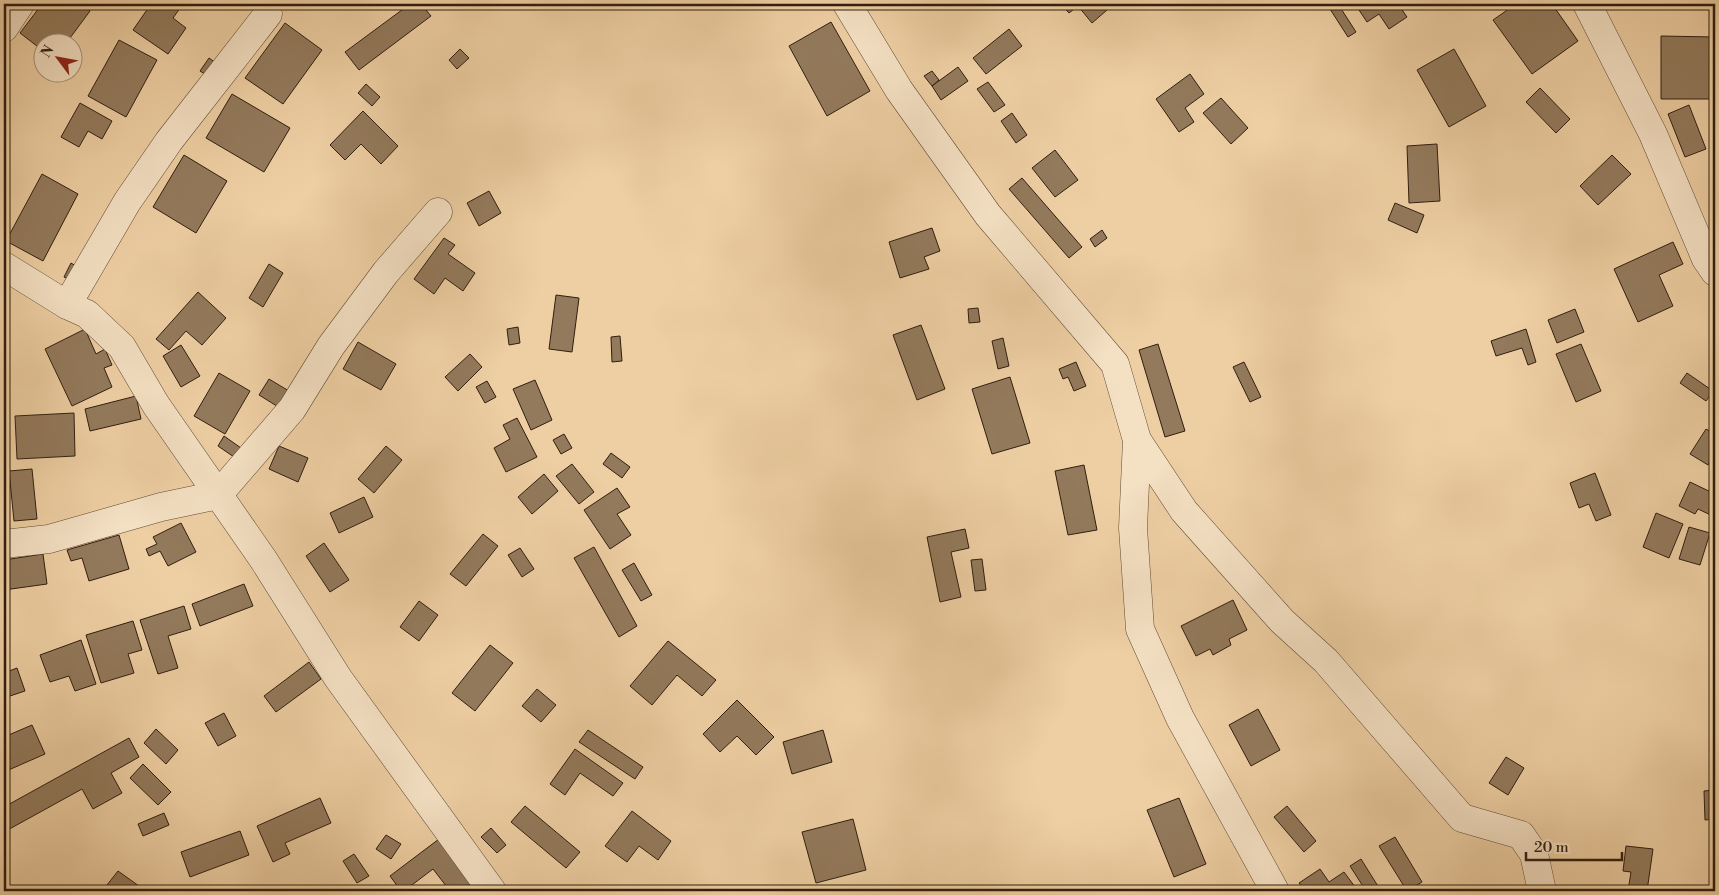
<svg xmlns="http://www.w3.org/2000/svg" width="1719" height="895" viewBox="0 0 1719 895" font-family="'Libre Bodoni',serif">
<rect width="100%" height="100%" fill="#eecfa3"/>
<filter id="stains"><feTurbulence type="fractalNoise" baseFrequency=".004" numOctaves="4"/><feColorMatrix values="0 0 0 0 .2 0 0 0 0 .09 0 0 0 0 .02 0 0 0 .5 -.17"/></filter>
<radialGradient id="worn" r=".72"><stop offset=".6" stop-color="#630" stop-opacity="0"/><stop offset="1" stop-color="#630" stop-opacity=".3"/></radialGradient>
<g fill="#937a5c" stroke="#301e0f">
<polygon points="42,4 80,4 90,11 67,42 42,42 42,50 20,33"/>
<polygon points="151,4 183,4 173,18 186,28 168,54 133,30"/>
<polygon points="410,4 421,4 431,16 359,70 345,52"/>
<polygon points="1061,4 1102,4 1107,10 1092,23 1078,6 1069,13"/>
<polygon points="1338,4 1356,32 1348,37 1330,9"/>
<polygon points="1355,4 1398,4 1407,17 1389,29 1379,14 1367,22"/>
<polygon points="1516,4 1552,4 1578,41 1532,74 1493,20"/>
<polygon points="831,22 870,91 827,116 789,46"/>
<polygon points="285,23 322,50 283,104 245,78"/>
<polygon points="1009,29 1022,46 986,74 973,58"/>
<polygon points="1661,36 1715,37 1715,99 1661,99"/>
<polygon points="119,40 157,60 126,117 88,96"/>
<polygon points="460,49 469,58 457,69 449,60"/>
<polygon points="1454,49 1486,106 1449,127 1417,70"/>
<polygon points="209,58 216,63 208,76 200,71"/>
<polygon points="958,67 968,81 941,100 932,86"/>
<polygon points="932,71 939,80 932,86 924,76"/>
<polygon points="1190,74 1204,94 1185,108 1194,122 1179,132 1156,99"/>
<polygon points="988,82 1005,105 994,112 977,89"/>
<polygon points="366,84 380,97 372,106 358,93"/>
<polygon points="1540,88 1570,119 1556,133 1526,102"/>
<polygon points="232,94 290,128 264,172 206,138"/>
<polygon points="1221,98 1248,128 1231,144 1203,113"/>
<polygon points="80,103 112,121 102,139 88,131 79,147 61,137"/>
<polygon points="1689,105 1706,149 1685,157 1668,114"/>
<polygon points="363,111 398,146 381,164 361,144 345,160 330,145"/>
<polygon points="1012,113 1027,135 1016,143 1001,121"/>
<polygon points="1437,144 1440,201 1409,203 1407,146"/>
<polygon points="1055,150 1078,180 1055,197 1032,168"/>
<polygon points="184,155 227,181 196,233 153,207"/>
<polygon points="1612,155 1631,174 1598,205 1580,186"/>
<polygon points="42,174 78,194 43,261 6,241"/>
<polygon points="1022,178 1082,247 1069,258 1009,189"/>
<polygon points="489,191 501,213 479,226 467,203"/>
<polygon points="1395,203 1424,215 1417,233 1388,220"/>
<polygon points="932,228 940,251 924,257 929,269 900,278 889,242"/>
<polygon points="1102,230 1107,238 1095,247 1090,239"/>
<polygon points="444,238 455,245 448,254 475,273 463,291 445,278 434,294 414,279"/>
<polygon points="1673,242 1683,264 1659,275 1673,306 1638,322 1614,269"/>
<polygon points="71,263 79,268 73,281 64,277"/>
<polygon points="269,264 283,273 263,307 249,298"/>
<polygon points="198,292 226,318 202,345 186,331 169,350 156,339"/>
<polygon points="556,295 579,298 572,352 549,349"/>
<polygon points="978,308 980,322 969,323 968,309"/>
<polygon points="1575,309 1584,332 1557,343 1548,320"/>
<polygon points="921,325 945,389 917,400 893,335"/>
<polygon points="518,327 520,343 509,345 507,329"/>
<polygon points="85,329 96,354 105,349 112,365 104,368 112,387 72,406 45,349"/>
<polygon points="1526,329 1536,362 1528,365 1522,348 1496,356 1491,341"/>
<polygon points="620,336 622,361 612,362 611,337"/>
<polygon points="1003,338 1009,366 998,369 992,341"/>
<polygon points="358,342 396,364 381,390 343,369"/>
<polygon points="1158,344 1185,431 1165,437 1139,350"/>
<polygon points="1581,344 1601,391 1576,402 1556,354"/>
<polygon points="181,345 200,376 181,387 163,356"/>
<polygon points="470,354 482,367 458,391 445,377"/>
<polygon points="1076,362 1086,386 1074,391 1068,377 1063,379 1059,369"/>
<polygon points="1244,362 1261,397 1250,402 1233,367"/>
<polygon points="219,373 250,391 225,434 194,416"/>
<polygon points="1687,373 1713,391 1706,401 1680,383"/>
<polygon points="1010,377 1030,443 992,454 972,389"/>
<polygon points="269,379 289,391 280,408 259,395"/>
<polygon points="535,380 552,420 531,430 513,389"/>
<polygon points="487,381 496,397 485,403 476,387"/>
<polygon points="136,396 141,419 90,431 85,409"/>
<polygon points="74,413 75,456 17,459 15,416"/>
<polygon points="517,418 537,457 506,472 494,448 510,439 503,425"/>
<polygon points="1706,429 1715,434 1715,452 1708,465 1690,454"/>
<polygon points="564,434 572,448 561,454 553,440"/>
<polygon points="224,436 241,448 234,457 218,446"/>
<polygon points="279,446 308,458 298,482 269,469"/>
<polygon points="386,446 402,460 374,493 358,479"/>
<polygon points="611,453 630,467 622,478 603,464"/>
<polygon points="572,464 594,492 579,504 556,476"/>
<polygon points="1084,465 1097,530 1068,535 1055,471"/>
<polygon points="32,469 37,519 14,521 9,471"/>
<polygon points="1595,473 1611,515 1596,521 1589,504 1579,508 1570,483"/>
<polygon points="544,474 558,491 532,514 518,497"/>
<polygon points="1690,482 1715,494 1715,517 1698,509 1695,514 1679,506"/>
<polygon points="617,488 630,507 617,514 631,535 610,549 584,510"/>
<polygon points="364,497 373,517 339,533 330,513"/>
<polygon points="1656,513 1683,524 1669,558 1643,547"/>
<polygon points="181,523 196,552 168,566 160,551 149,556 146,549 157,544 153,537"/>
<polygon points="1689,527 1710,533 1700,565 1679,559"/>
<polygon points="965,529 969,548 951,552 961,597 940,602 927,537"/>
<polygon points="483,534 498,546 466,586 450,574"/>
<polygon points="119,535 129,569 89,581 82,558 71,561 67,550"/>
<polygon points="324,543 349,580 330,592 306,556"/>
<polygon points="594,547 637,626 619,637 574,558"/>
<polygon points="520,548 534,569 522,577 508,555"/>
<polygon points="43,554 47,584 4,590 4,560"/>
<polygon points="982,559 986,590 975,591 971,560"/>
<polygon points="634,563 652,595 641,601 622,570"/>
<polygon points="244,584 253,606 200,626 192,604"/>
<polygon points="1233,600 1247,630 1229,639 1231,645 1213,655 1210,649 1196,656 1181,626"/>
<polygon points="419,601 438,615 419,641 400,627"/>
<polygon points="184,606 191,629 168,636 178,668 158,674 140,620"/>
<polygon points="133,621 142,650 128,654 134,673 101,683 86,635"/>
<polygon points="81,640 96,684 75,691 69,676 50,682 40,655"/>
<polygon points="668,641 716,680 702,696 677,675 652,705 630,686"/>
<polygon points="490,645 513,663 475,711 452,693"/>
<polygon points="309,662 321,679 276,712 264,696"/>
<polygon points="17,668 25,691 4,698 4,673"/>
<polygon points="537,689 556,705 541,722 522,706"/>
<polygon points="737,700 774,737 756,755 737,736 720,752 703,734"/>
<polygon points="1258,709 1280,750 1251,766 1229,725"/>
<polygon points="224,713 236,736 218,746 205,723"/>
<polygon points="32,725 45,754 4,772 4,737"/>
<polygon points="156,729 178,750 166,764 144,743"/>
<polygon points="588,730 643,767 635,779 579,742"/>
<polygon points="823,730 832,762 792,774 783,742"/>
<polygon points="129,738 139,757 111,773 122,793 93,809 82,789 4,832 4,807"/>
<polygon points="575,749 623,783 613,796 580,773 565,795 550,784"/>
<polygon points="1506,757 1524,768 1508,795 1489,783"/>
<polygon points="143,764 171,792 158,805 130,778"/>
<polygon points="1715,790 1715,819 1705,820 1704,791"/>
<polygon points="320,798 331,823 285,843 290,854 273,862 257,826"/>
<polygon points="1179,798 1206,864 1174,877 1147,810"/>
<polygon points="525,806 580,852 566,868 511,822"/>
<polygon points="1287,806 1316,841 1304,852 1274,817"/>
<polygon points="632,811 671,841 658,860 639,846 627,862 605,846"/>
<polygon points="164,813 169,825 143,836 138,824"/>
<polygon points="853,819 866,870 816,883 802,832"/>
<polygon points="491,828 506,845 497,853 481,837"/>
<polygon points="240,831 249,855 190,877 181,852"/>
<polygon points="386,835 401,844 391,859 376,849"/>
<polygon points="1395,837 1422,882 1407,891 1379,846"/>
<polygon points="439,839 472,883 460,891 450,891 433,869 404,891 401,891 390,876"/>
<polygon points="1626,846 1653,849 1647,891 1628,891 1631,872 1623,871"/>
<polygon points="354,854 369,876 357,883 343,861"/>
<polygon points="1361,859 1381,891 1366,891 1350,866"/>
<polygon points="1320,869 1329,882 1344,872 1358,891 1305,891 1299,883"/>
<rect x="1714" y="869" width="1" height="21"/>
<polygon points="118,871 146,891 105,891 103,890"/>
</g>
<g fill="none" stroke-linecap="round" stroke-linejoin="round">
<defs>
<g id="minor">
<polyline points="847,4 899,90 988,215 1115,364 1137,440 1133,528 1140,629 1180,718 1275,891"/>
<polyline points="1587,4 1653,134 1706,259 1715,272"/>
<polyline points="4,28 20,4"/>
<polyline points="4,266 67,305 87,314 122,347 156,405 263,559 338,678 492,891"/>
<polyline points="67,305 127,202 169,141 268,14"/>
<polyline points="1137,440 1184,511 1282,621 1326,661 1462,818 1521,835 1534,854 1542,891"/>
<polyline points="4,544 49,539 161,507 218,495 292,409 331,346 386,272 438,212"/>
</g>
</defs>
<use href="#minor" stroke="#604a34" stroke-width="29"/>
<use href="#minor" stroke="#f4e0c3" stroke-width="28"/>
</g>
<rect width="1719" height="895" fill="none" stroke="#eecfa3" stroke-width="20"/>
<rect x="5" y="5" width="1709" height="885" fill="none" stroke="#301e0f" stroke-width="2.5"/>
<rect x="10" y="10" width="1699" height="875" fill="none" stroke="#301e0f"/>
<g transform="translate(58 58) rotate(302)"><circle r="24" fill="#f4e0c3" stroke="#a6927b"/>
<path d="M0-4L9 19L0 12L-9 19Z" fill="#8f2418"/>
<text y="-8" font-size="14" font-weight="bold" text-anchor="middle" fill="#301e0f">N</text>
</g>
<path d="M1526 852v8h96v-8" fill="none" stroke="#301e0f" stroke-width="2.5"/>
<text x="1534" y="852" font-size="15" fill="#301e0f" stroke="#f4e0c3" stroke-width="4" paint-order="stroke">20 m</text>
<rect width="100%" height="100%" filter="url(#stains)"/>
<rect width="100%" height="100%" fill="url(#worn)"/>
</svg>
